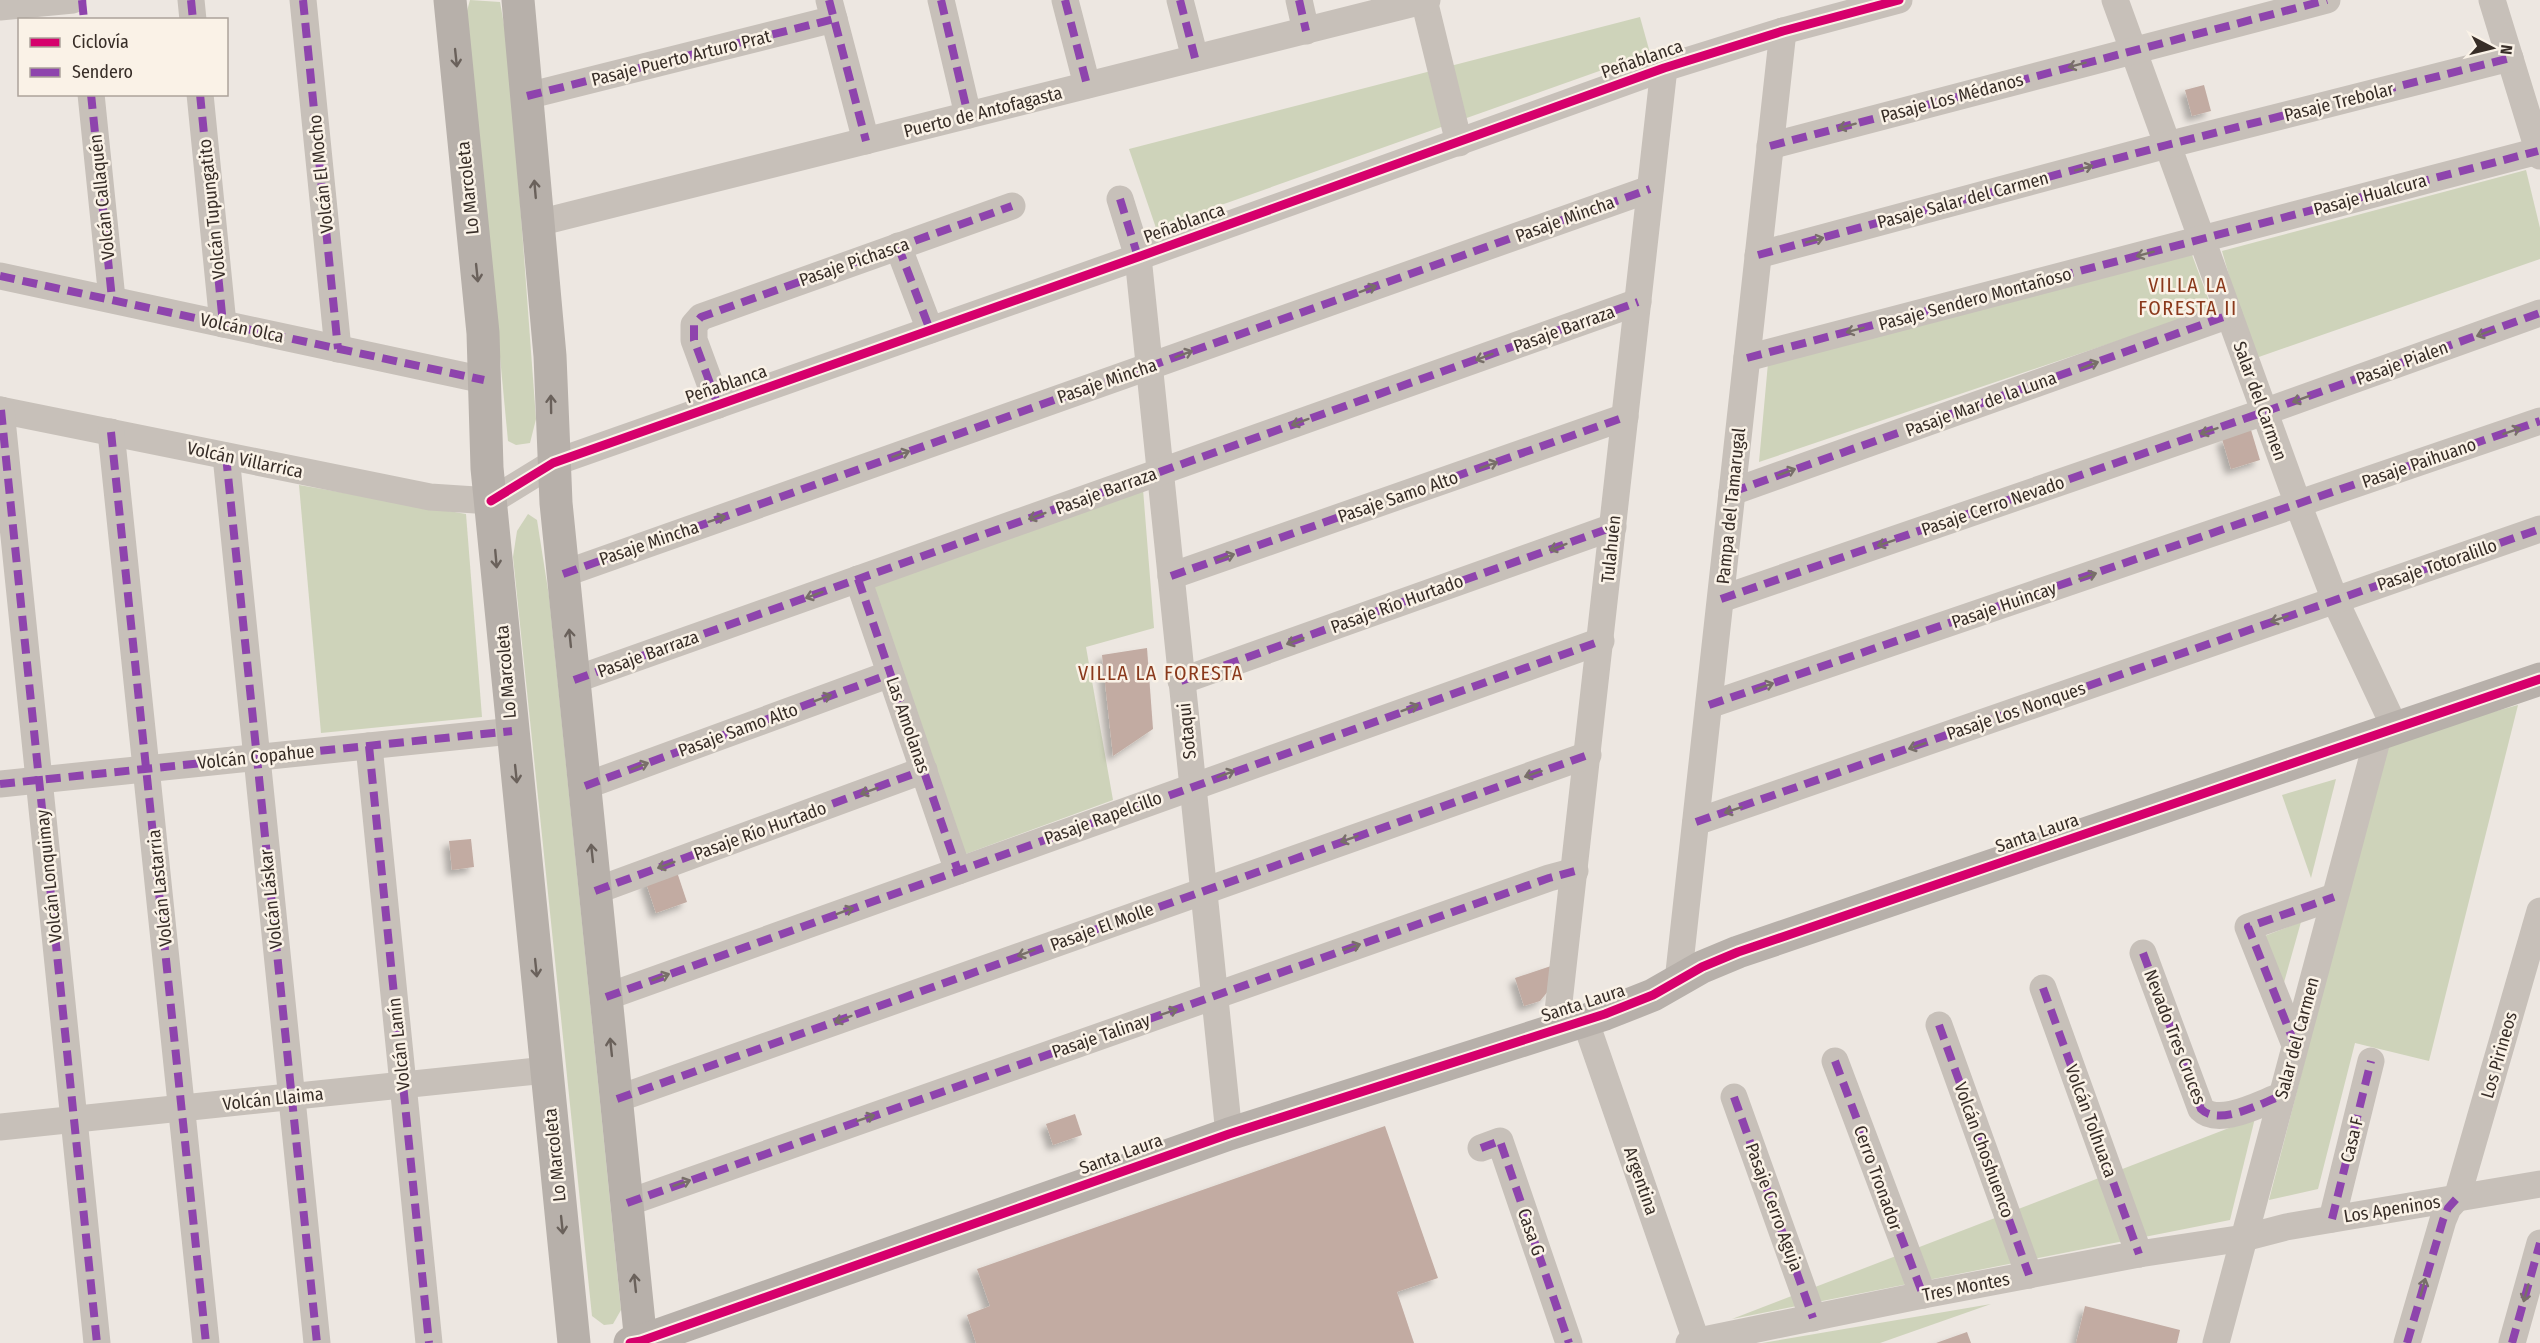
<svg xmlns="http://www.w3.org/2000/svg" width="2540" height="1343" viewBox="0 0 2540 1343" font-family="'Fira Sans Condensed',sans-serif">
<defs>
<filter id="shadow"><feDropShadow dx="-5.5" dy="5.5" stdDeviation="3" flood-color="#0004"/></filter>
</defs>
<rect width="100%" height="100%" fill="#ede7e1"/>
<g fill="#ced3ba">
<polygon points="470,0 500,2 509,53 536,419 530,443 516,445 508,441 467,11"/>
<polygon points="1640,17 1650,53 1156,228 1129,149"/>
<polygon points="2526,170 2540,228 2540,259 2253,359 2222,251"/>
<polygon points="2191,252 2212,309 1759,462 1768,363"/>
<polygon points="299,485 466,514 482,717 321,733"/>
<polygon points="1143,489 1154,628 1086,647 1113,800 963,855 871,587"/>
<polygon points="528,514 537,520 549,596 621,1310 613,1324 604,1325 592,1316 513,557 517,531"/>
<polygon points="2518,705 2429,1061 2355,1043 2318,1189 2269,1200 2387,741"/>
<polygon points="2336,779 2311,878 2282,795"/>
<polygon points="2301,922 2281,993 2262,937"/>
<polygon points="2255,1118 2230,1220 1732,1319"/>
<polygon points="1991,1304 1880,1343 1762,1343"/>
</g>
<g fill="#c2aba2" filter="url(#shadow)">
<polygon points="2204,85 2211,111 2192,116 2185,90"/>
<polygon points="2251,430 2260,460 2231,469 2222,439"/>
<polygon points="1147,648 1153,729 1113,756 1102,655"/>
<polygon points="471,839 474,867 452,870 449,841"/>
<polygon points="676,869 687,902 656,913 645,880"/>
<polygon points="1551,966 1549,990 1540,1001 1524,1006 1515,978"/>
<polygon points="1075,1114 1082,1135 1053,1145 1046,1124"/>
<polygon points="1385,1126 1438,1278 1397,1292 1414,1343 976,1343 967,1315 990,1306 977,1269"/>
<polygon points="2085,1306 2180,1330 2177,1343 2076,1343"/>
<polygon points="1967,1332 1971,1343 1936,1343"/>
</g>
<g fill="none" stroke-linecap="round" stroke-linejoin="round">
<g stroke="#c7c0b9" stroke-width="27">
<polyline points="191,0 193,20"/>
<polyline points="303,0 338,349"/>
<polyline points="829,0 866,141"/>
<polyline points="941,0 968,115"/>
<polyline points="1065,0 1087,85"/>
<polyline points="1180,0 1195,58"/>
<polyline points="1299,0 1306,31"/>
<polyline points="1424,0 1459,143"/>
<polyline points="2115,0 2298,504 2335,600 2395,728"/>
<polyline points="2492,0 2540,156"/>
<polyline points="0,7 73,0"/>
<polyline points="91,94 112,299"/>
<polyline points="200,94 223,324"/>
<polyline points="527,96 834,19"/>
<polyline points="1770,146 2327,0"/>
<polyline points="1120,199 1138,257 1229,1134"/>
<polyline points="538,223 1427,0"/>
<polyline points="898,246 930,330"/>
<polyline points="1758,255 2167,145 2510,58"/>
<polyline points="0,276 484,380"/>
<polyline points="1747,358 2538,151"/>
<polyline points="718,405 694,340 694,325 701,317 1012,206"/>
<polyline points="0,410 430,497 491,501 553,463 1138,257 1664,68 1783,31 1899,0"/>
<polyline points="1,410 97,1343"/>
<polyline points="111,432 206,1343"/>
<polyline points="226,456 317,1343"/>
<polyline points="1732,492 2229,315"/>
<polyline points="563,574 1650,189"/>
<polyline points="1171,576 1625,417"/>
<polyline points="858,579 958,871"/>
<polyline points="1721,599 2264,412 2540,313"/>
<polyline points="574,680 1638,302"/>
<polyline points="1181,681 1613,527"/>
<polyline points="1709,705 2540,421"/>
<polyline points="369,746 429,1343"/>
<polyline points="0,784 512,731"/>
<polyline points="585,786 890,674"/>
<polyline points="1696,822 2540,529"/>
<polyline points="595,891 924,770"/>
<path d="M2143,953L2201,1109C2219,1127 2261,1103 2281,1096"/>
<polyline points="1678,981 1783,31"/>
<polyline points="2043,988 2139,1254"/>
<polyline points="606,997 1601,641"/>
<polyline points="1585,1020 1697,1343"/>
<polyline points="1939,1025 2029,1275"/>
<polyline points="1556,1029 1664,68"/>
<polyline points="2295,1045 2248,927 2334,897"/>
<polyline points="1835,1061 1923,1295"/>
<polyline points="1734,1097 1813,1318"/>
<polyline points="617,1099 1588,755"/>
<polyline points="0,1127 546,1070"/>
<polyline points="1481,1148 1500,1141 1569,1343"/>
<polyline points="627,1203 1549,878 1575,871"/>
<polyline points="2332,1219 2371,1061"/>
<polyline points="1689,1343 1923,1295 2139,1254 2244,1238 2286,1227 2540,1184"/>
<polyline points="2216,1343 2379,733"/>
<polyline points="2407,1343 2443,1220 2448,1208 2457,1198 2540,911"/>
<polyline points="2512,1343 2540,1243"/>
</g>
<g stroke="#b7b0aa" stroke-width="33">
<polyline points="450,0 483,333 487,468 574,1343"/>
<polyline points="518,0 550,356 556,503 641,1343"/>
<polyline points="630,1343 641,1341 1229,1134 1605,1014 1653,995 1702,967 1738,952 2540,679"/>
</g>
<g stroke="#8e44ad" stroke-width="8" stroke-dasharray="15 8" stroke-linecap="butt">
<polyline points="82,0 84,20"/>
<polyline points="191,0 193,20"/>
<polyline points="303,0 338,349"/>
<polyline points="829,0 866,141"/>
<polyline points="941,0 968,115"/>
<polyline points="1065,0 1087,85"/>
<polyline points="1180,0 1195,58"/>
<polyline points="1299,0 1306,31"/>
<polyline points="91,94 112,299"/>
<polyline points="200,94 223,324"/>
<polyline points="527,96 834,19"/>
<polyline points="1770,146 2327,0"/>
<polyline points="1120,199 1138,257"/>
<polyline points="898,246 930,330"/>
<polyline points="1758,255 2167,145 2510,58"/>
<polyline points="0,276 484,380"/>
<polyline points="1747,358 2538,151"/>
<polyline points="718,405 694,340 694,325 701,317 1012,206"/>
<polyline points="1,410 97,1343"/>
<polyline points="111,432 206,1343"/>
<polyline points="226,456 317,1343"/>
<polyline points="1732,492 2229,315"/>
<polyline points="563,574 1650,189"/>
<polyline points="1171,576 1625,417"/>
<polyline points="858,579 958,871"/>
<polyline points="1721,599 2264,412 2540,313"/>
<polyline points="574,680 1638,302"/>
<polyline points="1181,681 1613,527"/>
<polyline points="1709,705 2540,421"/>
<polyline points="369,746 429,1343"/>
<polyline points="0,784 512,731"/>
<polyline points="585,786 890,674"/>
<polyline points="1696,822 2540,529"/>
<polyline points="595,891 924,770"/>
<path d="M2143,953L2201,1109C2219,1127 2261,1103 2281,1096"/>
<polyline points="2043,988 2139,1254"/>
<polyline points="606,997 1601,641"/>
<polyline points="1939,1025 2029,1275"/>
<polyline points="2295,1045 2248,927 2334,897"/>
<polyline points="1835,1061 1923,1295"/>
<polyline points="1734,1097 1813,1318"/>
<polyline points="617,1099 1588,755"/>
<polyline points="1481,1148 1500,1141 1569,1343"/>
<polyline points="627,1203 1549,878 1575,871"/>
<polyline points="2332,1219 2371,1061"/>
<polyline points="2407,1343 2443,1220 2448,1208 2457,1198"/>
<polyline points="2512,1343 2540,1243"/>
</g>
<defs>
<g id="cycleway">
<polyline points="491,501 553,463 1138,257 1664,68 1783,31 1899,0"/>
<polyline points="630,1343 641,1341 1229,1134 1605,1014 1653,995 1702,967 1738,952 2540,679"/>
</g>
</defs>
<use href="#cycleway" stroke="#faf2e7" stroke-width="13"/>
<use href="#cycleway" stroke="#d6006c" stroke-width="9"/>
</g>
<defs><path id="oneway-shaft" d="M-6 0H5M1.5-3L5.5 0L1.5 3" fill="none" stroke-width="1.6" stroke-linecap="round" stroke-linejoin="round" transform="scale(1.5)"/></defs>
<g stroke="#6a615b">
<use href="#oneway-shaft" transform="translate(456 58) rotate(84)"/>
<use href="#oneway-shaft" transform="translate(535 189) rotate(-95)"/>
<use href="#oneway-shaft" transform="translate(477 273) rotate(84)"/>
<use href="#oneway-shaft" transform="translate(551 404) rotate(-91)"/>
<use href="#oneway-shaft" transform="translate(496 559) rotate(85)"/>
<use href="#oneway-shaft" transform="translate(570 638) rotate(-96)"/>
<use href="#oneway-shaft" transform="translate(516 774) rotate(84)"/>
<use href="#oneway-shaft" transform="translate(592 853) rotate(-96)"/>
<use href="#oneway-shaft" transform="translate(536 968) rotate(84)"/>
<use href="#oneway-shaft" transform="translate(611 1047) rotate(-96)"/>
<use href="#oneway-shaft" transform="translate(562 1225) rotate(84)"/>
<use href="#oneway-shaft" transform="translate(635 1283) rotate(-96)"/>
</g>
<g stroke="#786f69">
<use href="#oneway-shaft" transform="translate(2077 65) rotate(165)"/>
<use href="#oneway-shaft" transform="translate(1847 126) rotate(165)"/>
<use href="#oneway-shaft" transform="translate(2084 168) rotate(-15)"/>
<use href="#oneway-shaft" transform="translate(1815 240) rotate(-15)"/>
<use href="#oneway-shaft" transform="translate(2145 254) rotate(165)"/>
<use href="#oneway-shaft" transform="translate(1368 289) rotate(-20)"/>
<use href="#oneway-shaft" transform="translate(1855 330) rotate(165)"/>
<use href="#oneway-shaft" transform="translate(2485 333) rotate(160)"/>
<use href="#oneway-shaft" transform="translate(1184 354) rotate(-20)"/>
<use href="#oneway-shaft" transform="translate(1484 357) rotate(160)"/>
<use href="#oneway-shaft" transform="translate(2090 365) rotate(-20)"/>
<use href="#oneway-shaft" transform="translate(2301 399) rotate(160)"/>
<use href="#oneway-shaft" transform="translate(1300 422) rotate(160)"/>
<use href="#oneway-shaft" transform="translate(2209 431) rotate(161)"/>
<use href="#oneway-shaft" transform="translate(2512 431) rotate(-19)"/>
<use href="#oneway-shaft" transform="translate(901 454) rotate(-19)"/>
<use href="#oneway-shaft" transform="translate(1489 465) rotate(-19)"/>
<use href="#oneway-shaft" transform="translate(1787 472) rotate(-20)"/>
<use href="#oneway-shaft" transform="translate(1037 516) rotate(160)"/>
<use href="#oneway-shaft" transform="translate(717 519) rotate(-19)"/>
<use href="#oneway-shaft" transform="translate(1886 543) rotate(161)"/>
<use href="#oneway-shaft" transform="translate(1558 547) rotate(160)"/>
<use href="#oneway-shaft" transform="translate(1226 557) rotate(-19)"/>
<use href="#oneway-shaft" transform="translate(2088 576) rotate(-19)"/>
<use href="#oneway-shaft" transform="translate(814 595) rotate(160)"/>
<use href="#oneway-shaft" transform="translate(2279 619) rotate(161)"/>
<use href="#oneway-shaft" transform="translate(1295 641) rotate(160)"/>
<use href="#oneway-shaft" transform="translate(1765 686) rotate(-19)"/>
<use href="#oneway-shaft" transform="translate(823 698) rotate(-20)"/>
<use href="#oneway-shaft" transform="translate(1410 708) rotate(-20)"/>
<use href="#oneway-shaft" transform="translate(1917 746) rotate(161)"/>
<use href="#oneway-shaft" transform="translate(640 766) rotate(-20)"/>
<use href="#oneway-shaft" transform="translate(1226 774) rotate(-20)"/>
<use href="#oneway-shaft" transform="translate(1533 774) rotate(161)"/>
<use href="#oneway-shaft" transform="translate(869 791) rotate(160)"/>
<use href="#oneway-shaft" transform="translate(1733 810) rotate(161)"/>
<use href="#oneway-shaft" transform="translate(1349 839) rotate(161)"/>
<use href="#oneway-shaft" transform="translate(666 865) rotate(160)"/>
<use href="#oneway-shaft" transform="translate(845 911) rotate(-20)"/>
<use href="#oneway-shaft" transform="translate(1352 947) rotate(-19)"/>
<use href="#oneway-shaft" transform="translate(1026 953) rotate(160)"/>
<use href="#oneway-shaft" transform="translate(661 977) rotate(-20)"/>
<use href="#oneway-shaft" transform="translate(1169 1012) rotate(-19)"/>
<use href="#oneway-shaft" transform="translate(843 1019) rotate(160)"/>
<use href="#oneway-shaft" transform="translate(866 1118) rotate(-19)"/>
<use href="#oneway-shaft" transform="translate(682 1183) rotate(-19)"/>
<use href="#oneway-shaft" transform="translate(2423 1287) rotate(-74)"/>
<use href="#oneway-shaft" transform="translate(2526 1293) rotate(106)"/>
</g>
<g text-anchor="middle" stroke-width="5" stroke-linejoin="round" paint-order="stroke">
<g font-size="18" fill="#372d27" stroke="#faf2e7">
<text transform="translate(681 58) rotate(-14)" y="6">Pasaje Puerto Arturo Prat</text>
<text transform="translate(1642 59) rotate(-19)" y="6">Peñablanca</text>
<text transform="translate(1952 98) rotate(-15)" y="6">Pasaje Los Médanos</text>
<text transform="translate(2339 102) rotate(-14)" y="6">Pasaje Trebolar</text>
<text transform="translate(983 112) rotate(-14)" y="6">Puerto de Antofagasta</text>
<text transform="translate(321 174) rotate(-96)" y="6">Volcán El Mocho</text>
<text transform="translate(468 188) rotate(-96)" y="6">Lo Marcoleta</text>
<text transform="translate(2370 195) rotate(-15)" y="6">Pasaje Hualcura</text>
<text transform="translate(102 197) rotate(-96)" y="6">Volcán Callaquén</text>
<text transform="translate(1963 200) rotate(-15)" y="6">Pasaje Salar del Carmen</text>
<text transform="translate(212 209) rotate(-96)" y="6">Volcán Tupungatito</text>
<text transform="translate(1565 219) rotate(-20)" y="6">Pasaje Mincha</text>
<text transform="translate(1184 223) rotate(-20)" y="6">Peñablanca</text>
<text transform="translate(854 262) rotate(-19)" y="6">Pasaje Pichasca</text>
<text transform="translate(1975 299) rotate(-15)" y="6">Pasaje Sendero Montañoso</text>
<text transform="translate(242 328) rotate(12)" y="6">Volcán Olca</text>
<text transform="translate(1564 329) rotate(-20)" y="6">Pasaje Barraza</text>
<text transform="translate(2402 363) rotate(-20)" y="6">Pasaje Pialen</text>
<text transform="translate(1107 381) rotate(-19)" y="6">Pasaje Mincha</text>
<text transform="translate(726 384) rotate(-19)" y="6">Peñablanca</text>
<text transform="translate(2260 401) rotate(70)" y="6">Salar del Carmen</text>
<text transform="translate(1981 404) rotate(-20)" y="6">Pasaje Mar de la Luna</text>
<text transform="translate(245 460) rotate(12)" y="6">Volcán Villarrica</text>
<text transform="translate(2419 463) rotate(-19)" y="6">Pasaje Paihuano</text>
<text transform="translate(1106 491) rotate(-20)" y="6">Pasaje Barraza</text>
<text transform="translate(1398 497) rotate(-19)" y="6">Pasaje Samo Alto</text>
<text transform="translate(1731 506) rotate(-84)" y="6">Pampa del Tamarugal</text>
<text transform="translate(1993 506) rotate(-19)" y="6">Pasaje Cerro Nevado</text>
<text transform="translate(649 543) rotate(-19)" y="6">Pasaje Mincha</text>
<text transform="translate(1611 549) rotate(-84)" y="6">Tulahuén</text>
<text transform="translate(2437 565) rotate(-19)" y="6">Pasaje Totoralillo</text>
<text transform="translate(1397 604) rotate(-20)" y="6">Pasaje Río Hurtado</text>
<text transform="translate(2004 605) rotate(-19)" y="6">Pasaje Huincay</text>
<text transform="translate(648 654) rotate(-20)" y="6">Pasaje Barraza</text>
<text transform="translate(506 672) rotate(-95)" y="6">Lo Marcoleta</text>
<text transform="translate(2016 711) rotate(-19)" y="6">Pasaje Los Nonques</text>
<text transform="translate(908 725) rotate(71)" y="6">Las Amolanas</text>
<text transform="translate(738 730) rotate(-20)" y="6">Pasaje Samo Alto</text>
<text transform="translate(1187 731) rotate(-96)" y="6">Sotaqui</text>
<text transform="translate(256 757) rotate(-6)" y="6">Volcán Copahue</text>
<text transform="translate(1103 818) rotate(-20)" y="6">Pasaje Rapelcillo</text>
<text transform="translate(760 831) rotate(-20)" y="6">Pasaje Río Hurtado</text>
<text transform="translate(2037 833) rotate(-19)" y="6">Santa Laura</text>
<text transform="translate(49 876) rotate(-96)" y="6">Volcán Lonquimay</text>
<text transform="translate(160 888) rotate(-96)" y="6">Volcán Lastarria</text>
<text transform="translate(271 899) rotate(-96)" y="6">Volcán Láskar</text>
<text transform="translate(1102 927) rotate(-20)" y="6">Pasaje El Molle</text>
<text transform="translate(1583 1003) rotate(-18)" y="6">Santa Laura</text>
<text transform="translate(1101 1036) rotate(-19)" y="6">Pasaje Talinay</text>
<text transform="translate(2175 1037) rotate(69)" y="6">Nevado Tres Cruces</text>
<text transform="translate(2297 1038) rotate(-75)" y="6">Salar del Carmen</text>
<text transform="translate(399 1044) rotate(-96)" y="6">Volcán Lanín</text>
<text transform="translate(2499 1055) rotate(-74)" y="6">Los Pirineos</text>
<text transform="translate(273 1099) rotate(-6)" y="6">Volcán Llaima</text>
<text transform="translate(2091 1121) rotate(70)" y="6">Volcán Tolhuaca</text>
<text transform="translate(2352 1140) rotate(-76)" y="6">Casa F</text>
<text transform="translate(1984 1150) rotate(70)" y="6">Volcán Choshuenco</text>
<text transform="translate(1121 1154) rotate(-20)" y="6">Santa Laura</text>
<text transform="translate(555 1155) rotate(-96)" y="6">Lo Marcoleta</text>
<text transform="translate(1878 1178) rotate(70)" y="6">Cerro Tronador</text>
<text transform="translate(1641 1181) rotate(71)" y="6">Argentina</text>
<text transform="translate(1774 1207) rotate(70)" y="6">Pasaje Cerro Aguja</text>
<text transform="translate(2392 1209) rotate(-9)" y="6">Los Apeninos</text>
<text transform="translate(1531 1232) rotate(71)" y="6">Casa G</text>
<text transform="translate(1966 1287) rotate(-11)" y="6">Tres Montes</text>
</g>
<g font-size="20" letter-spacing="1.5" fill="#8a391c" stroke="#faf2e7">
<text x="2188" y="292">VILLA LA<tspan x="2188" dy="23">FORESTA II</tspan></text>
<text x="1161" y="680">VILLA LA FORESTA</text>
</g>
</g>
<rect x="18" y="18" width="210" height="78" fill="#faf2e7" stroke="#aca39a" stroke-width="1.5"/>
<rect x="30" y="38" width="30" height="9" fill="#d6006c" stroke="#aca39a" stroke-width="1.5"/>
<text x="72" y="48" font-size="18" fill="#372d27">Ciclovía</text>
<rect x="30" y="68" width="30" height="9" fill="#8e44ad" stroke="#aca39a" stroke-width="1.5"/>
<text x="72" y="78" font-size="18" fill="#372d27">Sendero</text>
<g transform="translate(2492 48) rotate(97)" stroke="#faf2e7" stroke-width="4.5" paint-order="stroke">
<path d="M0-4.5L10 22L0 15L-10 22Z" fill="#372d27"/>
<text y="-9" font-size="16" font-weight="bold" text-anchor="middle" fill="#372d27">N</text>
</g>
</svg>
